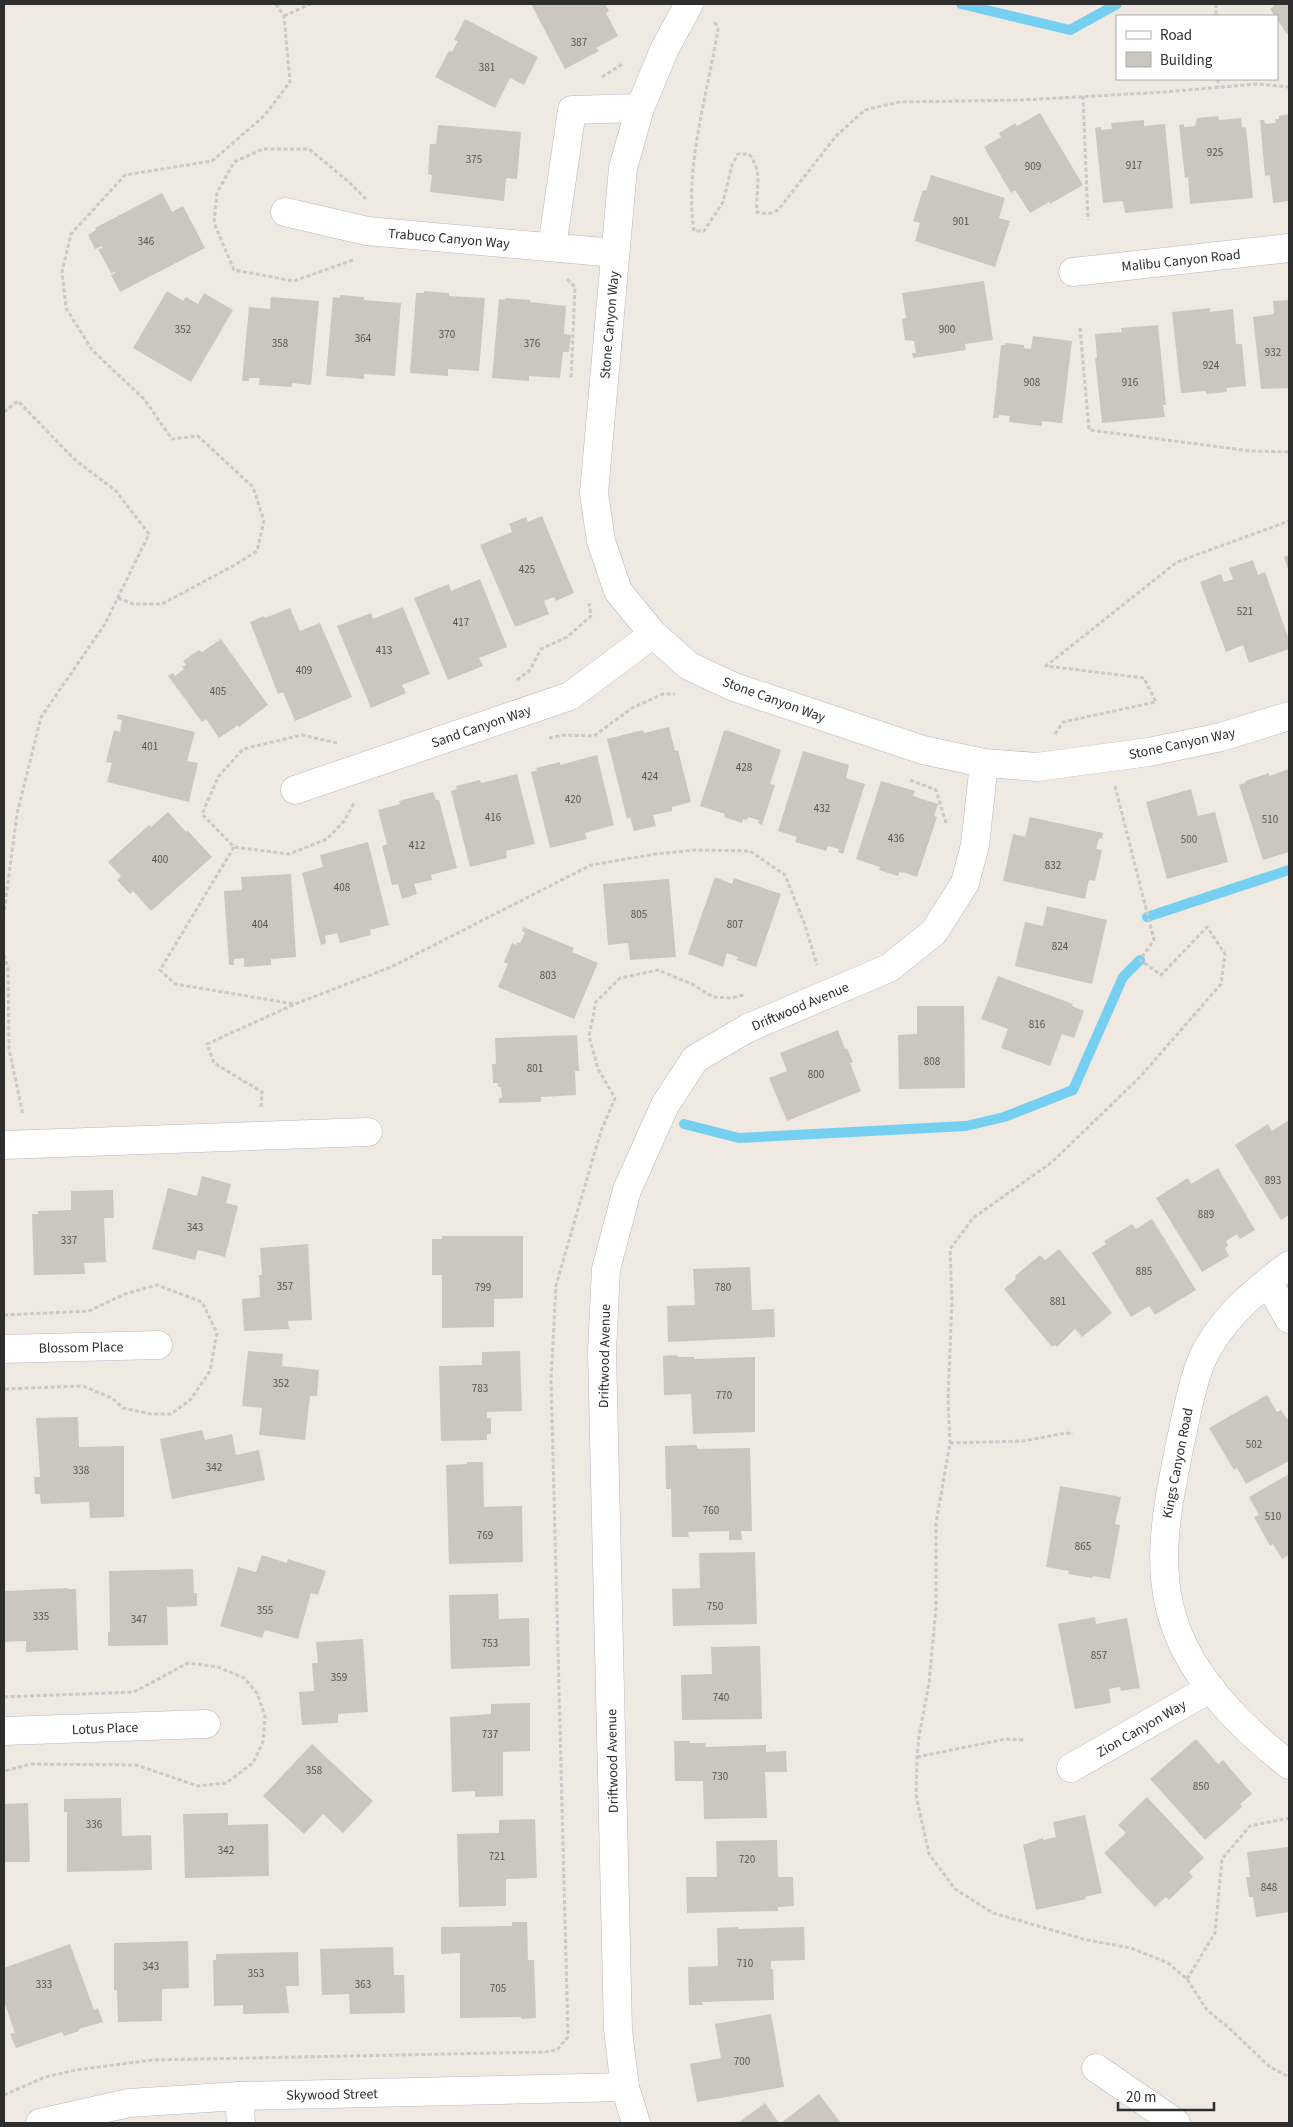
<svg xmlns="http://www.w3.org/2000/svg" width="1293" height="2127" viewBox="0 0 1293 2127" font-family="'Source Sans 3',sans-serif">
<rect width="100%" height="100%" fill="#efe9e1"/>
<g fill="none" stroke-linecap="round" stroke-linejoin="round">
<g stroke="#75cff0" stroke-width="10">
<polyline points="961,4 1070,30 1117,4"/>
<polyline points="1147,917 1289,870"/>
<polyline points="684,1124 739,1138 966,1126 1004,1117 1073,1090 1123,977 1140,960"/>
</g>
</g>
<g fill="#cbc7bf">
<polygon points="531,4 605,4 609,11 606,13 618,36 596,48 599,51 565,69"/>
<polygon points="1274,4 1289,4 1289,32 1287,34 1270,9 1275,5"/>
<polygon points="465,19 538,57 524,85 510,78 495,108 435,77 449,51 452,52 458,41 454,40"/>
<polygon points="1040,113 1083,185 1050,204 1049,202 1030,213 1015,190 1011,193 984,147 1001,137 999,133 1015,123 1017,126"/>
<polygon points="1289,114 1289,201 1273,203 1270,175 1265,176 1260,120 1264,120 1265,124 1276,123 1275,119 1279,119 1279,116"/>
<polygon points="1218,116 1219,120 1241,118 1242,128 1246,127 1253,198 1190,204 1188,177 1185,178 1179,125 1184,124 1184,127 1195,126 1197,118"/>
<polygon points="1144,120 1144,126 1165,124 1173,208 1125,213 1123,201 1103,203 1095,128 1101,127 1101,130 1112,129 1111,123"/>
<polygon points="438,125 521,132 517,179 506,178 504,201 430,192 432,175 428,174 430,144 436,144"/>
<polygon points="931,175 1005,198 999,218 1010,221 995,267 915,241 920,223 913,221 923,190 926,191"/>
<polygon points="162,193 172,212 183,206 205,248 120,292 111,275 116,273 115,272 111,273 98,249 102,248 102,246 95,249 88,235 96,230 95,228"/>
<polygon points="984,281 993,340 965,344 966,350 913,358 912,353 916,353 914,341 905,340 902,319 906,318 902,293"/>
<polygon points="167,291 183,301 186,297 198,304 204,293 233,310 191,382 133,348"/>
<polygon points="424,291 449,293 449,296 485,298 479,371 448,369 448,376 410,373 416,293 424,293"/>
<polygon points="340,295 364,297 364,300 401,303 395,376 364,374 364,379 326,376 333,297 340,298"/>
<polygon points="271,297 319,301 311,385 292,383 292,387 259,385 260,378 249,378 249,381 242,381 249,307 270,309"/>
<polygon points="505,298 530,300 530,302 566,306 564,334 571,335 569,352 563,352 560,378 529,376 529,381 492,378 499,299 505,300"/>
<polygon points="1289,300 1289,388 1261,389 1253,317 1274,314 1273,301"/>
<polygon points="1210,308 1210,312 1233,309 1236,344 1242,344 1246,386 1226,388 1227,392 1206,394 1206,391 1181,393 1172,312"/>
<polygon points="1158,325 1166,405 1163,405 1165,417 1102,423 1095,358 1097,358 1095,334 1122,332 1121,328"/>
<polygon points="1033,336 1072,341 1062,423 1042,421 1042,426 1009,422 1010,416 999,415 998,418 993,418 1001,345 1005,345 1005,343 1024,345 1024,348 1031,349"/>
<polygon points="542,516 574,593 556,601 554,597 544,601 549,614 515,627 480,545 512,532 509,524 526,517 528,522"/>
<polygon points="1289,555 1289,572 1284,557"/>
<polygon points="1253,560 1258,575 1265,572 1289,640 1289,649 1249,663 1243,645 1226,652 1200,582 1221,574 1224,582 1233,579 1229,568"/>
<polygon points="480,579 507,647 479,658 483,666 448,680 414,598 449,584 451,591"/>
<polygon points="403,607 430,674 402,685 406,693 371,708 337,626 371,613 373,619"/>
<polygon points="290,608 300,631 320,623 352,697 295,721 283,692 278,694 250,622 264,616 265,618"/>
<polygon points="221,639 268,705 239,727 238,725 219,738 206,719 202,722 168,676 173,673 175,676 184,669 182,667 186,665 183,661 199,650 202,652"/>
<polygon points="118,714 195,732 187,761 198,763 189,802 107,782 112,763 106,762 114,730 120,732 122,720 117,719"/>
<polygon points="669,727 675,751 678,750 691,802 672,807 672,811 653,815 656,826 634,831 630,817 627,819 607,739 643,730 644,733"/>
<polygon points="726,730 781,750 770,784 775,785 762,825 758,823 759,820 748,817 747,820 743,819 742,823 724,817 725,814 700,806 724,731"/>
<polygon points="803,751 849,765 846,778 865,784 843,854 838,852 839,849 828,846 826,851 795,842 797,837 778,831"/>
<polygon points="597,755 614,825 585,833 587,839 550,848 531,772 537,771 536,768 560,762 560,765"/>
<polygon points="1289,769 1289,852 1263,860 1239,785 1245,783 1245,781 1269,773 1269,776"/>
<polygon points="517,774 535,844 506,851 507,858 470,867 451,791 457,789 456,786 480,780 481,783"/>
<polygon points="881,781 915,791 913,796 938,804 934,816 937,817 917,877 903,872 903,873 899,872 898,876 879,870 880,867 856,859"/>
<polygon points="1191,789 1198,816 1215,812 1228,862 1167,879 1146,802"/>
<polygon points="433,792 436,800 439,800 457,868 431,875 432,880 414,884 417,894 402,899 398,884 392,885 382,846 387,844 378,810 400,804 399,801"/>
<polygon points="168,812 186,832 188,831 212,857 151,911 133,891 130,894 117,880 121,876 108,862 149,825 151,827"/>
<polygon points="1030,817 1103,833 1102,839 1099,838 1096,849 1102,850 1095,881 1089,880 1085,899 1003,881 1013,834 1025,837"/>
<polygon points="368,842 389,925 370,930 371,935 340,943 337,933 325,936 326,943 321,945 302,873 323,867 320,855"/>
<polygon points="291,874 296,957 271,959 271,965 244,967 244,958 234,959 234,965 229,965 224,891 242,890 241,877"/>
<polygon points="715,877 732,884 734,878 781,894 756,967 736,960 738,957 727,953 723,967 688,954"/>
<polygon points="669,879 676,957 630,960 628,943 608,945 603,884"/>
<polygon points="1047,906 1107,920 1092,984 1015,966 1025,922 1043,926"/>
<polygon points="523,927 574,948 572,952 598,963 574,1019 498,987 508,964 504,962 512,943 516,945 517,942 520,943 525,933 522,931"/>
<polygon points="998,976 1073,1004 1072,1006 1084,1011 1074,1038 1062,1034 1050,1066 1001,1048 1008,1029 981,1019"/>
<polygon points="917,1006 964,1006 965,1088 899,1089 898,1035 917,1034"/>
<polygon points="838,1030 845,1049 847,1048 853,1062 850,1063 861,1091 787,1121 769,1078 787,1071 780,1053"/>
<polygon points="577,1035 579,1071 575,1071 576,1095 541,1097 541,1102 499,1103 499,1098 502,1098 501,1087 498,1087 498,1083 493,1083 492,1064 496,1064 495,1038"/>
<polygon points="1289,1120 1289,1215 1281,1220 1235,1145 1268,1124 1272,1131"/>
<polygon points="1218,1168 1255,1230 1240,1239 1237,1234 1226,1241 1228,1246 1225,1248 1229,1256 1202,1272 1156,1198 1188,1178 1191,1184"/>
<polygon points="202,1176 231,1184 226,1203 238,1206 225,1257 198,1250 195,1260 152,1249 168,1188 197,1196"/>
<polygon points="113,1190 114,1218 104,1218 106,1262 84,1263 85,1274 34,1275 32,1214 38,1214 38,1211 71,1210 71,1191"/>
<polygon points="1152,1219 1196,1290 1155,1315 1149,1306 1131,1317 1092,1253 1106,1244 1104,1241 1132,1224 1136,1229"/>
<polygon points="442,1236 523,1236 523,1298 494,1299 494,1327 442,1328 442,1275 432,1275 432,1239 442,1239"/>
<polygon points="308,1244 312,1320 288,1321 289,1329 244,1331 242,1299 260,1297 259,1275 262,1275 260,1248"/>
<polygon points="1059,1249 1112,1313 1082,1337 1075,1329 1057,1347 1055,1345 1052,1347 1004,1289 1016,1279 1015,1276 1040,1255 1045,1260"/>
<polygon points="750,1267 752,1310 774,1309 775,1337 668,1342 667,1306 695,1305 693,1269"/>
<polygon points="248,1351 283,1354 282,1366 319,1370 317,1396 310,1396 305,1440 259,1435 262,1408 242,1406"/>
<polygon points="520,1351 522,1411 487,1412 487,1418 491,1418 491,1434 487,1434 487,1440 441,1441 439,1366 482,1365 482,1352"/>
<polygon points="677,1355 677,1357 694,1357 694,1359 755,1357 755,1432 693,1434 691,1394 664,1395 663,1356"/>
<polygon points="1267,1395 1277,1412 1281,1410 1287,1419 1289,1418 1289,1461 1246,1484 1237,1468 1234,1470 1209,1428"/>
<polygon points="78,1417 79,1447 124,1446 124,1517 90,1518 89,1502 41,1504 40,1494 35,1494 34,1477 40,1477 36,1418"/>
<polygon points="202,1430 205,1440 232,1434 236,1455 259,1450 265,1480 172,1499 160,1439"/>
<polygon points="697,1445 697,1449 750,1448 752,1531 741,1531 742,1540 729,1540 729,1531 688,1532 689,1537 672,1537 671,1489 666,1489 665,1446"/>
<polygon points="467,1462 483,1462 484,1507 522,1506 523,1562 449,1564 446,1465 467,1464"/>
<polygon points="1289,1474 1289,1555 1282,1559 1273,1544 1270,1546 1254,1517 1259,1515 1249,1497"/>
<polygon points="1060,1486 1121,1497 1115,1524 1120,1525 1110,1579 1093,1576 1092,1578 1068,1574 1069,1571 1046,1567"/>
<polygon points="755,1552 757,1624 673,1626 672,1589 700,1588 699,1553"/>
<polygon points="262,1555 287,1563 288,1559 326,1571 318,1595 311,1593 298,1639 265,1630 262,1638 220,1626 238,1567 256,1572"/>
<polygon points="193,1569 194,1593 197,1593 197,1606 167,1607 168,1645 108,1646 108,1632 110,1632 109,1571"/>
<polygon points="68,1588 68,1589 76,1589 78,1650 26,1652 26,1641 5,1642 4,1591"/>
<polygon points="498,1594 499,1619 529,1618 530,1666 451,1669 449,1595"/>
<polygon points="1095,1617 1096,1624 1127,1618 1140,1688 1121,1691 1120,1687 1109,1689 1111,1703 1075,1709 1058,1624"/>
<polygon points="363,1639 368,1712 338,1714 338,1723 302,1725 299,1692 314,1691 312,1663 318,1663 316,1642"/>
<polygon points="760,1646 762,1719 682,1720 681,1675 712,1674 711,1647"/>
<polygon points="530,1703 530,1751 503,1752 503,1796 475,1797 475,1791 452,1792 450,1717 491,1714 491,1704"/>
<polygon points="1196,1739 1218,1764 1223,1760 1252,1794 1240,1804 1242,1807 1205,1840 1150,1779"/>
<polygon points="674,1741 690,1741 690,1743 705,1743 706,1747 766,1745 766,1752 786,1751 787,1772 765,1772 767,1818 704,1819 703,1781 675,1781"/>
<polygon points="312,1744 373,1801 343,1833 323,1814 304,1834 263,1796"/>
<polygon points="1147,1797 1204,1858 1189,1872 1193,1877 1169,1900 1166,1897 1155,1907 1104,1853 1126,1833 1118,1825"/>
<polygon points="121,1798 122,1836 151,1835 152,1870 67,1872 67,1812 64,1812 64,1799"/>
<polygon points="28,1803 30,1862 4,1862 4,1804"/>
<polygon points="228,1813 228,1825 268,1824 269,1876 185,1878 183,1814"/>
<polygon points="1085,1815 1102,1893 1085,1897 1086,1899 1036,1910 1023,1845 1043,1838 1043,1840 1056,1837 1053,1822"/>
<polygon points="535,1819 537,1878 506,1879 506,1906 459,1907 457,1834 499,1833 499,1820"/>
<polygon points="777,1840 778,1877 793,1877 794,1906 778,1907 778,1911 687,1913 686,1877 717,1877 716,1841"/>
<polygon points="1289,1847 1289,1912 1256,1917 1253,1897 1249,1897 1246,1877 1250,1877 1247,1852"/>
<polygon points="512,1922 527,1922 528,1960 534,1960 536,2018 521,2019 521,2017 460,2018 460,1953 441,1954 441,1927 512,1926"/>
<polygon points="738,1927 738,1929 804,1927 805,1960 771,1961 771,1969 773,1969 774,2000 702,2002 703,2005 689,2005 688,1967 718,1966 717,1928"/>
<polygon points="188,1941 189,1988 162,1989 162,2021 118,2022 117,1990 114,1990 114,1943"/>
<polygon points="70,1944 94,2010 98,2008 103,2022 79,2029 79,2031 64,2036 62,2032 16,2048 10,2034 15,2033 4,2001 4,1968"/>
<polygon points="393,1947 394,1975 404,1975 405,2013 350,2014 349,1994 322,1995 320,1949"/>
<polygon points="298,1952 299,1986 286,1986 289,2013 243,2014 243,2005 214,2006 213,1960 216,1960 216,1954"/>
<polygon points="771,2014 784,2087 697,2102 690,2064 721,2058 715,2024"/>
<polygon points="819,2094 841,2123 781,2123"/>
<polygon points="765,2103 779,2123 738,2123"/>
</g>
<g fill="none" stroke-linecap="round" stroke-linejoin="round">
<defs>
<g id="minor">
<polyline points="689,4 665,48 640,108 623,168 594,493 601,541 618,591 653,634 689,666 734,687 923,750 984,763 1037,767 1149,752 1221,737 1289,716"/>
<polyline points="285,212 367,231 615,253"/>
<polyline points="552,247 572,110 640,108"/>
<polyline points="1073,272 1289,248"/>
<polyline points="295,790 570,696 653,634"/>
<polyline points="4,1145 368,1132"/>
<path d="M1289,1265C1255,1291 1218,1321 1201,1362C1191,1386 1187,1414 1181,1439C1167,1510 1150,1578 1184,1647C1207,1694 1249,1733 1289,1765"/>
<polyline points="1268,1282 1289,1319"/>
<polyline points="4,1349 158,1345"/>
<polyline points="4,1731 206,1724"/>
<polyline points="1071,1768 1211,1688"/>
<polyline points="1096,2068 1176,2123"/>
<polyline points="239,2096 241,2123"/>
<polyline points="40,2123 129,2103 239,2096 625,2087"/>
<polyline points="636,2123 625,2087 618,2030 602,1352 606,1269 627,1190 665,1105 695,1059 748,1028 889,968 934,932 965,883 975,845 984,763"/>
</g>
</defs>
<use href="#minor" stroke="#b4b7c1" stroke-width="29"/>
<g stroke="#c9c9c9" stroke-width="3" stroke-dasharray="4 2.5" stroke-linecap="butt">
<polyline points="1216,4 1216,16"/>
<polyline points="284,16 310,4"/>
<path d="M715,22L718,29C708,92 684,168 694,231H704L723,202L732,165L738,154H749C764,173 755,190 757,212L768,214L778,210L837,135L865,110L899,102L1023,100L1165,92L1257,84L1289,87"/>
<polyline points="602,77 624,63"/>
<polyline points="1218,79 1218,87"/>
<polyline points="1083,96 1088,220"/>
<polyline points="353,260 294,281 234,270 214,223 217,193 234,162 263,149 309,149 349,182 366,199"/>
<polyline points="567,279 575,287 571,379"/>
<polyline points="1080,328 1089,430 1251,451 1289,452"/>
<polyline points="4,412 18,401 74,459 116,491 149,534 105,624 41,717 17,814 4,913"/>
<polyline points="118,598 133,604 162,604 233,566 257,551 264,521 253,487 198,436 172,439 144,399 92,350 66,308 62,272 71,234 125,175 212,161 264,116 290,82 284,16 276,4"/>
<polyline points="517,680 530,670 541,649 567,637 591,616 589,603"/>
<polyline points="1055,734 1063,722 1156,702 1144,678 1046,666 1177,562 1289,521"/>
<polyline points="549,738 565,735 594,736 632,708 663,694 675,694"/>
<polyline points="337,743 302,735 243,749 218,777 202,814 234,847 289,854 327,839 344,821 354,803"/>
<polyline points="910,780 936,790 946,823"/>
<polyline points="1115,786 1154,940 1140,960 1161,975 1207,927 1225,954 1221,984 1140,1077 1052,1162 973,1218 950,1249 952,1301 948,1400 950,1443 936,1523 936,1608 929,1683 919,1736 917,1757 916,1795 929,1854 955,1889 993,1913 1087,1940 1131,1948 1168,1963 1187,1979 1207,2010 1230,2029 1270,2067 1289,2077"/>
<polyline points="234,847 160,970 175,984 294,1004"/>
<polyline points="4,955 8,969 9,1049 23,1115"/>
<polyline points="261,1107 262,1092 214,1063 207,1044 295,1004 391,967 591,865 656,854 695,850 750,851 785,875 805,925 817,965"/>
<polyline points="4,1315 89,1311 125,1294 157,1285 202,1302 217,1333 210,1371 191,1399 171,1414 151,1414 123,1408 112,1398 83,1386 4,1389"/>
<polyline points="950,1443 1023,1441 1066,1433 1073,1434"/>
<polyline points="4,1697 134,1692 188,1663 218,1667 244,1678 257,1693 265,1716 263,1742 253,1763 226,1783 198,1786 136,1765 31,1764 4,1771"/>
<polyline points="917,1757 1006,1739 1025,1740"/>
<polyline points="1187,1979 1215,1933 1222,1859 1250,1826 1289,1818"/>
<polyline points="4,2095 45,2077 76,2070 152,2060 545,2052 557,2050 568,2037 551,1380 556,1285 601,1131 615,1098 598,1069 589,1036 596,1002 620,978 658,970 692,984 713,997 731,998 744,995"/>
</g>
<use href="#minor" stroke="#fff" stroke-width="28"/>
</g>
<g text-anchor="middle" stroke-width="4.5" stroke-linejoin="round" paint-order="stroke">
<g font-size="11" fill="#555452">
<text x="579" y="46">387</text>
<text x="487" y="71">381</text>
<text x="1215" y="156">925</text>
<text x="474" y="163">375</text>
<text x="1134" y="169">917</text>
<text x="1033" y="170">909</text>
<text x="961" y="225">901</text>
<text x="146" y="245">346</text>
<text x="183" y="333">352</text>
<text x="947" y="333">900</text>
<text x="447" y="338">370</text>
<text x="363" y="342">364</text>
<text x="280" y="347">358</text>
<text x="532" y="347">376</text>
<text x="1273" y="356">932</text>
<text x="1211" y="369">924</text>
<text x="1032" y="386">908</text>
<text x="1130" y="386">916</text>
<text x="527" y="573">425</text>
<text x="1245" y="615">521</text>
<text x="461" y="626">417</text>
<text x="384" y="654">413</text>
<text x="304" y="674">409</text>
<text x="218" y="695">405</text>
<text x="150" y="750">401</text>
<text x="744" y="771">428</text>
<text x="650" y="780">424</text>
<text x="573" y="803">420</text>
<text x="822" y="812">432</text>
<text x="493" y="821">416</text>
<text x="1270" y="823">510</text>
<text x="896" y="842">436</text>
<text x="1189" y="843">500</text>
<text x="417" y="849">412</text>
<text x="160" y="863">400</text>
<text x="1053" y="869">832</text>
<text x="342" y="891">408</text>
<text x="639" y="918">805</text>
<text x="260" y="928">404</text>
<text x="735" y="928">807</text>
<text x="1060" y="950">824</text>
<text x="548" y="979">803</text>
<text x="1037" y="1028">816</text>
<text x="932" y="1065">808</text>
<text x="535" y="1072">801</text>
<text x="816" y="1078">800</text>
<text x="1273" y="1184">893</text>
<text x="1206" y="1218">889</text>
<text x="195" y="1231">343</text>
<text x="69" y="1244">337</text>
<text x="1144" y="1275">885</text>
<text x="285" y="1290">357</text>
<text x="483" y="1291">799</text>
<text x="723" y="1291">780</text>
<text x="1058" y="1305">881</text>
<text x="281" y="1387">352</text>
<text x="480" y="1392">783</text>
<text x="724" y="1399">770</text>
<text x="1254" y="1448">502</text>
<text x="214" y="1471">342</text>
<text x="81" y="1474">338</text>
<text x="711" y="1514">760</text>
<text x="1273" y="1520">510</text>
<text x="485" y="1539">769</text>
<text x="1083" y="1550">865</text>
<text x="715" y="1610">750</text>
<text x="265" y="1614">355</text>
<text x="41" y="1620">335</text>
<text x="139" y="1623">347</text>
<text x="490" y="1647">753</text>
<text x="1099" y="1659">857</text>
<text x="339" y="1681">359</text>
<text x="721" y="1701">740</text>
<text x="490" y="1738">737</text>
<text x="314" y="1774">358</text>
<text x="720" y="1780">730</text>
<text x="1201" y="1790">850</text>
<text x="94" y="1828">336</text>
<text x="226" y="1854">342</text>
<text x="497" y="1860">721</text>
<text x="747" y="1863">720</text>
<text x="1269" y="1891">848</text>
<text x="745" y="1967">710</text>
<text x="151" y="1970">343</text>
<text x="256" y="1977">353</text>
<text x="44" y="1988">333</text>
<text x="363" y="1988">363</text>
<text x="498" y="1992">705</text>
<text x="742" y="2065">700</text>
</g>
<g font-size="14" fill="#2e2e2e" stroke="#fff">
<text transform="translate(449 238) rotate(5)" y="5">Trabuco Canyon Way</text>
<text transform="translate(1181 260) rotate(-6)" y="5">Malibu Canyon Road</text>
<text transform="translate(609 325) rotate(-85)" y="5">Stone Canyon Way</text>
<text transform="translate(774 699) rotate(20)" y="5">Stone Canyon Way</text>
<text transform="translate(481 726) rotate(-19)" y="5">Sand Canyon Way</text>
<text transform="translate(1182 743) rotate(-12)" y="5">Stone Canyon Way</text>
<text transform="translate(800 1006) rotate(-23)" y="5">Driftwood Avenue</text>
<text transform="translate(81 1347) rotate(-1)" y="5">Blossom Place</text>
<text transform="translate(604 1356) rotate(-89)" y="5">Driftwood Avenue</text>
<text transform="translate(1177 1463) rotate(-79)" y="5">Kings Canyon Road</text>
<text transform="translate(105 1728) rotate(-2)" y="5">Lotus Place</text>
<text transform="translate(1141 1728) rotate(-30)" y="5">Zion Canyon Way</text>
<text transform="translate(612 1761) rotate(-91)" y="5">Driftwood Avenue</text>
<text transform="translate(332 2094) rotate(-1)" y="5">Skywood Street</text>
</g>
</g>
<rect width="1293" height="2127" fill="none" stroke="#2e2e2e" stroke-width="10"/>
<rect x="1116" y="15" width="162" height="65" fill="#ffffff" stroke="#ababab"/>
<rect x="1126" y="31" width="25" height="8" fill="#ffffff" stroke="#ababab"/>
<text x="1160" y="40" font-size="15" fill="#2e2e2e">Road</text>
<rect x="1126" y="52" width="25" height="15" fill="#cbc7bf" stroke="#ababab"/>
<text x="1160" y="65" font-size="15" fill="#2e2e2e">Building</text>
<path d="M1118 2102v8h96v-8" fill="none" stroke="#2e2e2e" stroke-width="2.5"/>
<text x="1126" y="2102" font-size="15" fill="#2e2e2e" stroke="#ffffff" stroke-width="4" paint-order="stroke">20 m</text>
</svg>
